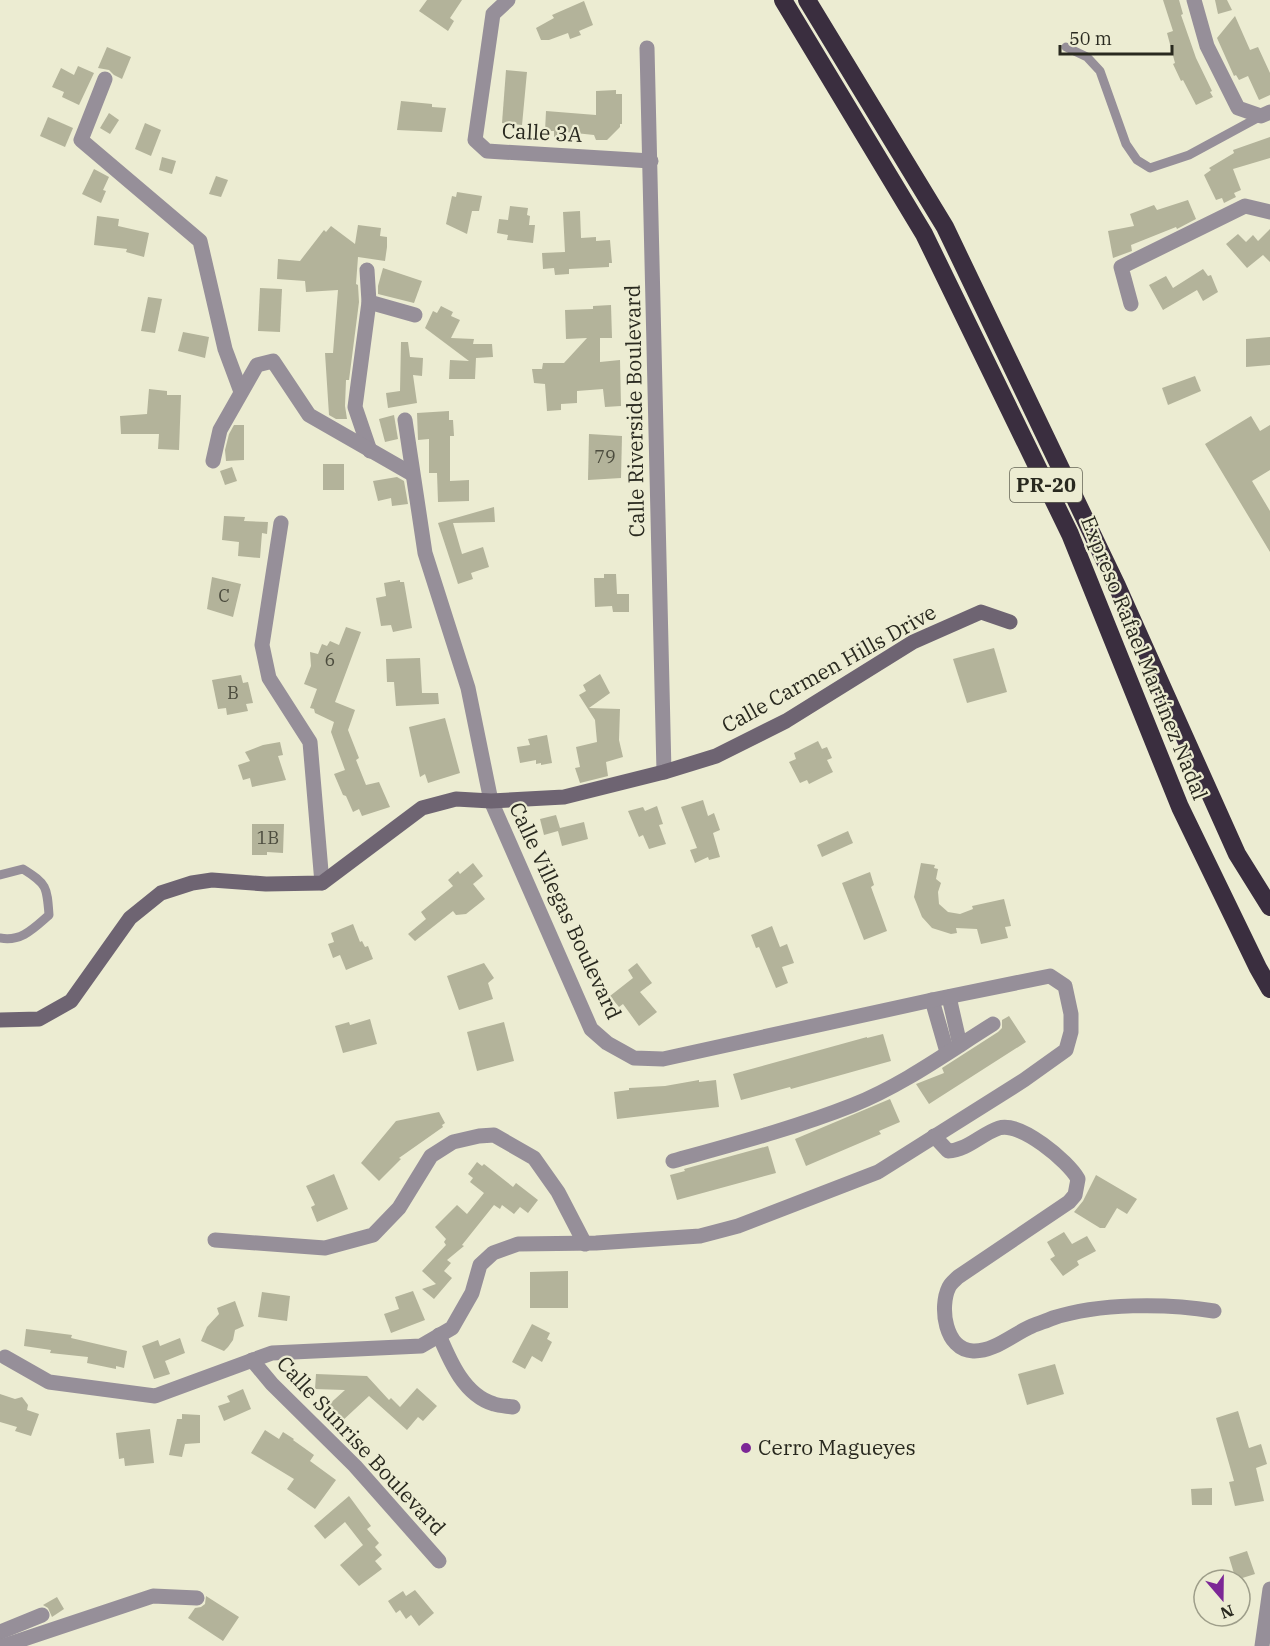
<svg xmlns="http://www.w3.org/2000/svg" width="1270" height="1646" viewBox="0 0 1270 1646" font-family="'IBM Plex Serif',serif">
<rect width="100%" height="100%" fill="#ececd2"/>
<g fill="#b3b39a">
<polygon points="427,0 462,0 450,18 454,21 448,31 419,11"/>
<polygon points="1163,0 1179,0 1183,14 1181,15 1196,58 1212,91 1210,92 1213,97 1196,105 1183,80 1181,81 1173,64 1175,63 1167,33 1173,31"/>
<polygon points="1215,0 1227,0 1232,10 1218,14"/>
<polygon points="584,1 593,25 579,31 581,35 570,39 568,33 549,40 541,40 536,28 554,18 552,15"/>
<polygon points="1235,16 1250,50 1258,47 1270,73 1270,95 1259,100 1248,76 1239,80 1236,75 1234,76 1217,38"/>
<polygon points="107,47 131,57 122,79 114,75 109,70 98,68"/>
<polygon points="78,66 94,73 79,105 62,97 64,92 52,87 61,68 74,75"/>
<polygon points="506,70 527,72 522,125 502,123"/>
<polygon points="616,90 616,94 622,94 622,124 620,124 620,127 607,140 596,140 594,135 566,132 565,138 554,137 554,131 545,131 546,111 596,115 596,91"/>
<polygon points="401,101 432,104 432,107 446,108 442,132 397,130"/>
<polygon points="109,113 119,120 110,134 100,128"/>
<polygon points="48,117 73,128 65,147 40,136"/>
<polygon points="145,123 161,130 151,156 135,149"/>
<polygon points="1270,137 1270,158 1233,169 1241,190 1234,193 1236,197 1224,203 1222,198 1216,200 1204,175 1211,170 1209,168 1234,153 1233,150"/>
<polygon points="162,157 176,161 172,174 159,170"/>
<polygon points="94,169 109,177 103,190 106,191 101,203 82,194"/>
<polygon points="216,176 228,180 221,197 209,194"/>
<polygon points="457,192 482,196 479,211 472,211 467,234 446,224 452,196 456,197"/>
<polygon points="1188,200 1196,219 1177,229 1176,227 1131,245 1132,251 1113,258 1108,231 1134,226 1130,214 1154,205 1157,210"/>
<polygon points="510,206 528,208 527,215 530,216 529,225 535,225 533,243 507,240 508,235 497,233 499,219 508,220"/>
<polygon points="580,211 581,238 596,237 596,241 610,240 612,263 609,263 609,267 569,269 569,274 555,275 554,268 543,269 542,253 565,252 563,212"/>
<polygon points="97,216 119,219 118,226 149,233 144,257 126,252 127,249 94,245"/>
<polygon points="358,225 381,228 380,236 387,237 387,247 385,261 358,257 356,284 358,285 359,302 349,380 346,380 345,406 347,419 336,419 329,415 325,353 333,353 338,290 306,292 305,281 277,279 278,259 300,261 324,230 326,232 331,226 355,244"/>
<polygon points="1270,229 1270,262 1263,255 1247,268 1226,244 1238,234 1246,242 1253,235 1258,241"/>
<polygon points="383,268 422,281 414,303 378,294 378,286"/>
<polygon points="1203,269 1208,276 1211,275 1218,292 1203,301 1197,290 1163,310 1149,285 1166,276 1173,288"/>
<polygon points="260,288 282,289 280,332 258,331"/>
<polygon points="148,297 162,299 155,333 141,331"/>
<polygon points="611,305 612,338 600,338 600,362 620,360 621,406 605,407 603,389 577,391 577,403 561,404 561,410 547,411 545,384 534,383 532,369 542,369 543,363 564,363 587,338 566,339 565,310 593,309 593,306"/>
<polygon points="441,306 453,312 451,316 460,320 451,338 474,339 473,344 492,344 493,357 476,358 475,379 449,379 450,360 469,361 425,328 433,311 437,313"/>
<polygon points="183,332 209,337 205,358 178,351"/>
<polygon points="1270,337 1270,365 1246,367 1246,339"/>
<polygon points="401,342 408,342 410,357 423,358 422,376 413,375 417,403 388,408 386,393 400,391"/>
<polygon points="1195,376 1201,391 1168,405 1162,388"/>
<polygon points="149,389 167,391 167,395 181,395 179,450 158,449 159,434 121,434 120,416 147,414"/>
<polygon points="449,411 449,420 453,420 454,436 450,436 450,481 469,480 469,501 438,502 437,473 429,473 429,439 418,440 417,413"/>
<polygon points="394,415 398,439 385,442 379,419"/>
<polygon points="1251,416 1260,431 1270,425 1270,470 1252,481 1270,511 1270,552 1205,444"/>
<polygon points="234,425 244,425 244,460 226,461 225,450 229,434"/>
<polygon points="589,434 622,436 621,478 588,480"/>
<rect x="323" y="464" width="21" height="26"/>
<polygon points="232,467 237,481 225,485 220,471"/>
<polygon points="397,477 404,481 408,504 392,506 391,498 378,501 373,481"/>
<polygon points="494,507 495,522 453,523 462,554 483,547 489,567 471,573 473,579 458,584 438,523"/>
<polygon points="224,516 245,517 244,521 268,522 267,534 262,533 260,558 238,556 239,542 222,540"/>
<polygon points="604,574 616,574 617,594 629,594 629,612 613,612 612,606 595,607 594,578 604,578"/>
<polygon points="212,577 241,584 233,617 207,609"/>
<polygon points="400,580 400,582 404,582 412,628 393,632 391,625 381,626 376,598 386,596 384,583"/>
<polygon points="346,627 361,632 335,702 355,710 348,730 359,758 356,760 366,785 379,782 390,807 362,816 359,809 353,812 346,796 343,795 334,774 345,770 331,732 334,722 315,713 314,709 310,708 317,689 304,684 311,666 310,652 318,654 322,644 327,646 330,641 339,645"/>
<polygon points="994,648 1007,692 967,703 953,659"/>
<polygon points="420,658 422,693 438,693 439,704 396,706 394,682 387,682 386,659"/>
<polygon points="600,674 610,693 589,708 620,709 619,740 623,757 606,762 608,776 580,783 575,768 580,767 576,747 597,742 595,720 579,695 586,691 583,685"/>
<polygon points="241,675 243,683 248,682 253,703 246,704 248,711 227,715 226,708 218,709 212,680"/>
<polygon points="445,718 460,773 428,783 425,774 420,777 409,727"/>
<polygon points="547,735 552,763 541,765 541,763 536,764 536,760 520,763 517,747 530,745 528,739"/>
<polygon points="818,741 822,749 827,747 832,758 827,760 833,772 809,784 807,780 800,783 789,762 796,759 794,753"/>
<polygon points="280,742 283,755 278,756 286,780 252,787 250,778 243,780 238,765 250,761 245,752 263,745"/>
<polygon points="703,800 708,816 714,813 720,830 713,833 720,857 709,860 708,857 695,863 690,850 697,848 681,807"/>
<polygon points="657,806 663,824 659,825 666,844 649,849 643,835 639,837 628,811 643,807 645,811"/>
<polygon points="556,815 560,828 584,822 588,839 562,846 558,831 544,835 540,819"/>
<polygon points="252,824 284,824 283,853 267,852 267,855 252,855"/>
<polygon points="848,831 853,843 822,857 817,845"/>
<polygon points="473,863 483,876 473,884 485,899 466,914 456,915 453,911 415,941 408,934 426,919 421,912 453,886 448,880 458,871 460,874"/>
<polygon points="921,863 935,865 934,868 938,869 936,879 941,883 938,892 939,904 948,912 960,914 973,909 972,906 1004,899 1011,926 1005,927 1008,938 981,944 977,929 956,928 957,933 951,934 932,928 922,917 914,897"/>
<polygon points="870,872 874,885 871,887 887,931 864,940 842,883"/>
<polygon points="353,924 360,942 362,941 365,947 368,946 373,959 346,970 340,955 333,958 328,944 334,942 331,933"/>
<polygon points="772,926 780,947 787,944 794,963 782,967 788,983 776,988 759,947 756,948 751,935"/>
<polygon points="484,963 494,978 488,983 493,999 459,1010 447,976"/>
<polygon points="637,963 652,983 640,992 657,1012 639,1026 623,1004 619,1007 610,996 633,978 628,970"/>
<polygon points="1009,1016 1026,1042 929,1104 916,1084 944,1073 942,1068 998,1032 1002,1028 1002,1020"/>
<polygon points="370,1019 377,1044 343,1053 335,1026 349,1022 350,1025"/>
<polygon points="504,1022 514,1061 477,1071 467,1032"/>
<polygon points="883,1034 891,1061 791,1089 790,1087 741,1100 733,1074 867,1037 867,1038"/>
<polygon points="699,1080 699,1082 716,1080 719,1107 617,1119 614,1092 629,1090 629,1088 665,1086"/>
<polygon points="890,1099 900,1122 879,1131 881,1134 806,1166 795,1139"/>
<polygon points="439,1112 445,1123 442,1125 443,1127 399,1158 401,1159 379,1181 361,1163 396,1121"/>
<polygon points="768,1146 776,1173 677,1200 670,1175 685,1171 684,1169"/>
<polygon points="477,1162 482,1166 484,1164 513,1187 516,1183 538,1200 528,1213 520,1207 514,1214 502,1205 500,1209 494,1205 462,1245 464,1246 447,1260 451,1263 444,1271 452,1278 434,1299 422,1289 436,1284 422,1271 446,1245 444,1242 446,1239 435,1227 457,1205 467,1214 484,1193 470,1182 473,1178 468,1174"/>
<polygon points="334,1174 348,1209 317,1222 311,1207 315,1205 306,1186"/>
<polygon points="1096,1175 1137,1199 1127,1214 1117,1208 1105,1228 1100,1228 1074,1212 1083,1201"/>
<polygon points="1064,1232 1072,1244 1087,1236 1096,1251 1077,1261 1079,1265 1063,1276 1050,1259 1055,1256 1047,1242"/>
<polygon points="568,1271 568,1308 530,1308 530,1272"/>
<polygon points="413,1291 425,1320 391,1333 384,1314 399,1309 395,1297"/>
<polygon points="262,1292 290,1296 287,1321 258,1317"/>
<polygon points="235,1301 244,1326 235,1330 233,1340 228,1347 224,1351 201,1341 207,1327 219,1314 217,1308"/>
<polygon points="532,1324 550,1333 547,1339 552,1342 542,1362 532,1356 525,1369 512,1362"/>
<polygon points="26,1329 72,1335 71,1338 127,1351 124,1368 116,1366 116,1369 87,1363 88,1357 50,1353 51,1350 24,1346"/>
<polygon points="180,1338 185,1353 165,1361 170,1374 154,1379 142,1346 158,1340 160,1346"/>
<polygon points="1055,1364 1064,1394 1027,1405 1018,1374"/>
<polygon points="316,1374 367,1376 389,1400 391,1398 400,1407 417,1388 437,1406 423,1421 418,1417 407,1430 369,1396 340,1423 325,1408 345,1390 315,1389"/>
<polygon points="243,1389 251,1409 224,1421 218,1406 230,1402 227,1396"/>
<polygon points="0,1394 15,1399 22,1397 28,1405 27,1410 39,1414 31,1436 15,1431 17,1427 0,1422"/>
<polygon points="1238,1411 1249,1448 1261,1444 1267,1464 1256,1468 1264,1501 1235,1506 1229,1482 1234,1481 1216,1418"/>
<polygon points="182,1414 200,1415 200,1443 185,1444 182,1457 169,1455 177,1419 182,1419"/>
<polygon points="150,1429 154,1463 125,1466 124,1458 119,1459 116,1433"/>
<polygon points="265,1430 279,1439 283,1432 294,1439 293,1440 314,1455 310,1461 336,1480 315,1509 287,1489 294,1479 251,1453"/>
<polygon points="1212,1488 1212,1505 1192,1505 1191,1489"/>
<polygon points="349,1496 371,1526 367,1529 379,1543 375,1547 382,1555 375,1561 382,1569 359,1586 340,1565 363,1545 345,1522 325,1539 314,1526"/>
<polygon points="1247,1551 1255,1574 1236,1580 1229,1557"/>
<polygon points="415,1590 434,1613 419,1626 411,1615 406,1619 400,1610 396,1613 388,1601 403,1591 406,1596"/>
<polygon points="206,1596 239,1617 223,1641 188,1618 195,1608 201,1607 205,1604"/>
<polygon points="57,1597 64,1609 52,1617 48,1608 43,1605"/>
</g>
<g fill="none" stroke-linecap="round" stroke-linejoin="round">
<g stroke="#968f99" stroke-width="9">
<polyline points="1066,47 1087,57 1100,71 1126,144 1137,160 1150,168 1189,155 1261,116"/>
<path d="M0,875L23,869C47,884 47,887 49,915C33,929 21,942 0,938"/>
</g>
<g stroke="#968f99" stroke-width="15">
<polyline points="508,0 493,14 475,140 487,151 651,161"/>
<polyline points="1194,0 1207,46 1238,108 1261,116 1270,112"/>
<polyline points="647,48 664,772"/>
<polyline points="105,79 81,140 200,241 225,349 241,392"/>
<polyline points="367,270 369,302 355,407 370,451"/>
<polyline points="369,302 415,315"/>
<polyline points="1131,304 1121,267 1245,206 1270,212"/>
<polyline points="213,461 220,430 257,365 273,361 309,415 412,474"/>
<polyline points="281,523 262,645 269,678 310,742 322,883"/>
<polyline points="949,997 960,1045"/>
<polyline points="932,1000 947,1052"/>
<path d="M934,1136L948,1151C968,1150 981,1134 999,1128C1020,1121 1068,1161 1078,1179L1075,1195L1069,1202L958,1277C955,1280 951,1283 949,1287C939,1307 945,1350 973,1351C994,1352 1013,1334 1032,1326C1039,1323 1046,1321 1053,1318C1099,1303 1166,1303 1214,1311"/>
<path d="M673,1161C734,1144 795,1128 853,1105C903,1085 948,1052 993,1024"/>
<polyline points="215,1240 325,1248 373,1235 399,1208 431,1156 453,1142 479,1136 494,1135 534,1158 558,1192 585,1244"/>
<path d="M439,1335C450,1361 464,1395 494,1404C500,1406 507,1406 513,1407"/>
<polyline points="5,1357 49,1382 155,1396 272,1353 421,1346 452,1328 472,1293 480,1265 493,1253 518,1244 596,1243 700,1236 738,1226 878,1172 1024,1080 1066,1050 1071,1032 1071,1014 1065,986 1050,976 932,1000 663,1059 634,1058 607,1043 591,1029 491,801 468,688 425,553 405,420"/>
<polyline points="252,1360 272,1384 355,1466 439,1561"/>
<polyline points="0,1632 42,1615"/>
<polyline points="3,1646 153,1596 197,1598"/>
<polyline points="1262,1646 1270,1589"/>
</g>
<polyline stroke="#6e6472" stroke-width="15" points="0,1020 39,1019 71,1001 130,918 161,893 192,883 212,880 266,884 322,883 422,808 456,799 491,801 564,797 664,772 716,756 786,721 913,642 981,612 1010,622"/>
<g stroke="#3a2e3f" stroke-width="18">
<polyline points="783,0 924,234 1070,534 1180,807 1258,968 1270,989"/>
<polyline points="807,0 945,227 1117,586 1237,854 1270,907"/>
</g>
</g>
<circle fill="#7c2796" stroke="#ececd2" stroke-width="2" cx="746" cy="1448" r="6"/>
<g text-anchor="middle" stroke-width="4.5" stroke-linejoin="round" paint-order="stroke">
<g font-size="18" fill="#4c4c3e">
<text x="605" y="463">79</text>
<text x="224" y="602">C</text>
<text x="330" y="666">6</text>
<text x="233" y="699">B</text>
<text x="268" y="844">1B</text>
</g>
<rect fill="#ececd2" stroke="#646455" stroke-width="1.5" x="1010" y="468" width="72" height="34" rx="4.5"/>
<g font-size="20" font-weight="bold" fill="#29291f">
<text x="1046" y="492">PR-20</text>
</g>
<g font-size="21" fill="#29291f" stroke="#ececd2">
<text transform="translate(542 133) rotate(3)" y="7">Calle 3A</text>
<text transform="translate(635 411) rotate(-91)" y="7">Calle Riverside Boulevard</text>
<text transform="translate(1144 658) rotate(68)" y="7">Expreso Rafael Martínez Nadal</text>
<text transform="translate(829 669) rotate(-29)" y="7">Calle Carmen Hills Drive</text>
<text transform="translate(565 911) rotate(65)" y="7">Calle Villegas Boulevard</text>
<text transform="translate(361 1446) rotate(47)" y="7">Calle Sunrise Boulevard</text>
</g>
<g font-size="21" fill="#29291f" stroke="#ececd2" text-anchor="start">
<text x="758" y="1455">Cerro Magueyes</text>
</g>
</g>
<g transform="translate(1222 1598) rotate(160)"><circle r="28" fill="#ececd2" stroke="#9e9e8a" stroke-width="1.5"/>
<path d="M0-4.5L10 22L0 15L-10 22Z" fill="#7c2796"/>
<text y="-9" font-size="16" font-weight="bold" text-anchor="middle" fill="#29291f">N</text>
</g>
<path d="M1060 45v9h112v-9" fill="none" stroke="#29291f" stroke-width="3"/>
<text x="1069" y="45" font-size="18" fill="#29291f" stroke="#ececd2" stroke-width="4.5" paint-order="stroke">50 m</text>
</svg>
